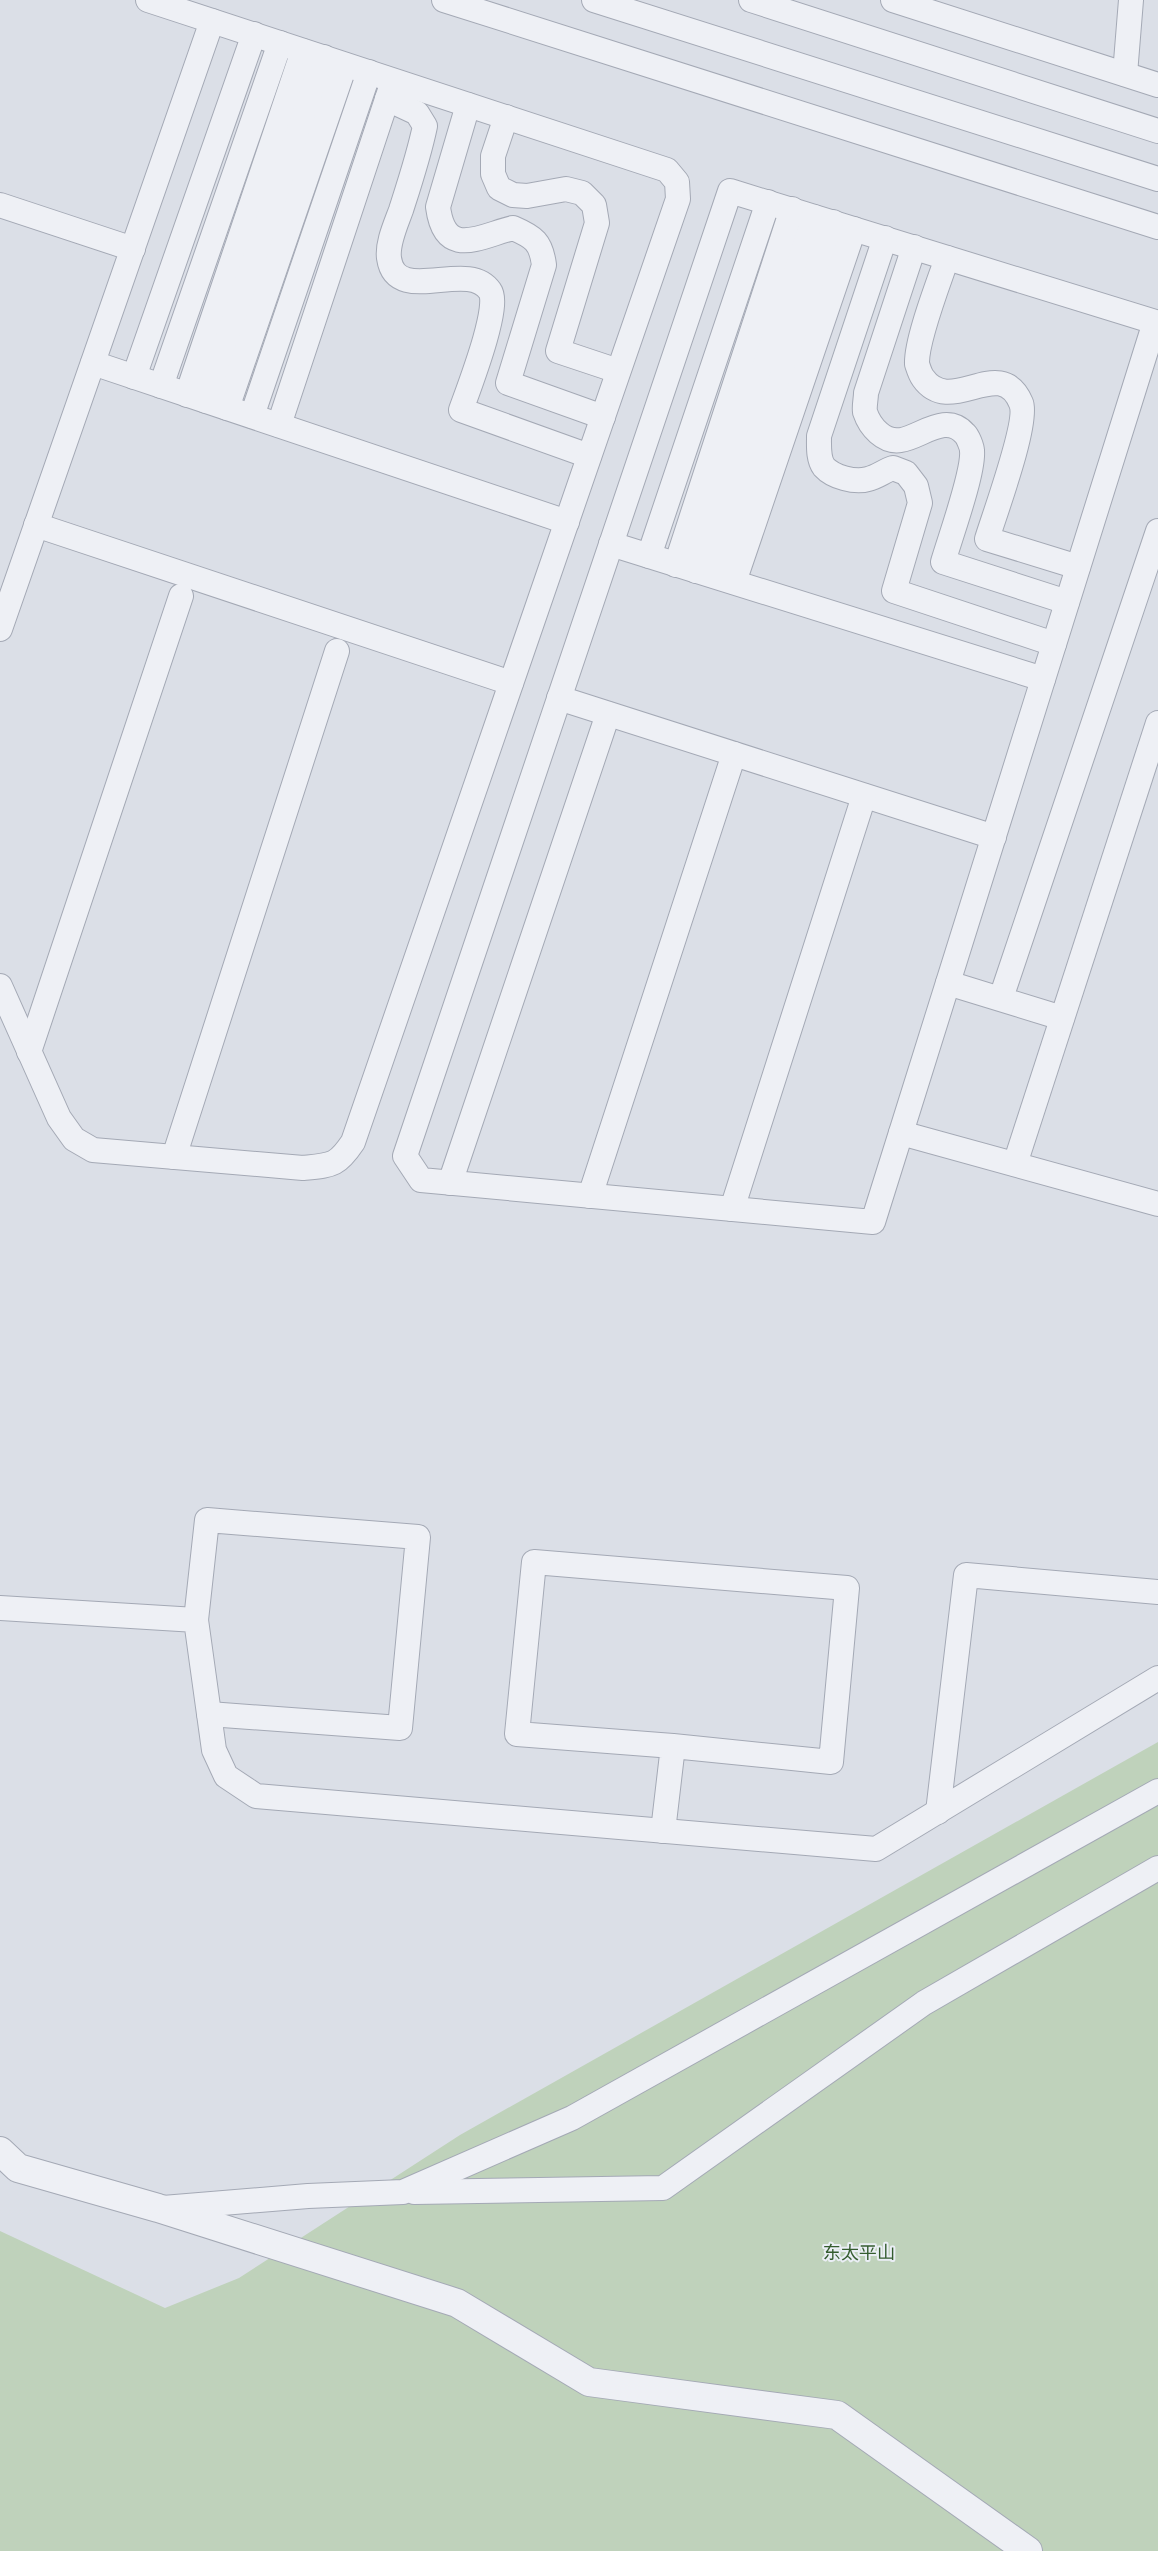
<svg xmlns="http://www.w3.org/2000/svg" width="1158" height="2551" viewBox="0 0 1158 2551" font-family="Rubik,'Noto Sans SC',sans-serif">
<rect width="100%" height="100%" fill="#dbdfe7"/>
<polygon fill="#bfd2bb" points="1158,1742 1158,2551 0,2551 0,2231 165,2308 239,2278 460,2135"/>
<g fill="none" stroke-linecap="round" stroke-linejoin="round">
<defs>
<g id="service">
<polyline points="444,0 1158,227"/>
<polyline points="594,0 1158,179"/>
<polyline points="751,0 1158,131"/>
<polyline points="893,0 1158,85"/>
<polyline points="1125,74 1131,0"/>
<path d="M387,99L417,113L425,126C419,155 410,182 401,210C396,224 387,243 389,258C396,307 468,258 490,291C501,306 468,390 461,410L589,456"/>
<path d="M468,105L438,207C445,260 480,236 513,228C534,237 541,242 544,265L508,383L603,417"/>
<polyline points="506,117 493,156 493,174 499,188 513,195 527,196 566,189 582,193 594,205 597,223 558,351 618,371"/>
<polygon points="730,191 1155,322 873,1222 421,1180 405,1156"/>
<polyline points="0,205 133,249"/>
<path d="M885,238L819,436C819,446 818,459 824,467C833,477 855,483 868,479C877,477 884,471 893,468L906,473L916,486L920,503L894,591L1054,644"/>
<path d="M914,247L866,393C866,399 864,406 865,412C870,427 884,443 901,440C921,437 946,412 965,434C968,437 972,447 972,451C974,472 950,538 943,562L1067,602"/>
<path d="M947,258C939,282 916,340 917,364C918,367 920,374 923,378C951,418 1000,353 1021,403C1029,421 994,516 987,539L1078,567"/>
<polyline points="93,363 567,522"/>
<polyline points="134,377 254,34"/>
<polyline points="161,386 280,43"/>
<polyline points="187,395 303,51"/>
<polyline points="206,401 324,57"/>
<polyline points="227,408 345,65"/>
<polyline points="252,416 369,72"/>
<polyline points="279,425 392,84"/>
<polyline points="36,525 511,683"/>
<polyline points="611,544 1043,679"/>
<polyline points="649,556 768,202"/>
<polyline points="676,565 792,209"/>
<polyline points="696,571 814,217"/>
<polyline points="715,576 833,222"/>
<polyline points="734,582 854,229"/>
<polyline points="0,629 212,21"/>
<polyline points="559,698 994,837"/>
<polyline points="948,983 1062,1018"/>
<path d="M0,986L59,1118L74,1139L93,1150L303,1168C332,1165 337,1166 353,1142L678,199L677,182L667,170L148,0"/>
<polyline points="1001,998 1158,531"/>
<polyline points="29,1052 181,596"/>
<polyline points="901,1133 1158,1204"/>
<polyline points="174,1157 337,651"/>
<polyline points="1015,1164 1158,723"/>
<polyline points="450,1183 608,714"/>
<polyline points="590,1196 734,754"/>
<polyline points="732,1209 864,796"/>
<polyline points="0,1608 196,1620 214,1750 226,1776 256,1796 876,1849 1158,1678"/>
<polyline points="196,1620 207,1520 418,1537 400,1728 209,1714"/>
<polyline points="938,1812 966,1575 1158,1592"/>
<polyline points="663,1831 673,1746 831,1762 847,1588 534,1562 517,1734 673,1746"/>
<polyline points="414,2192 663,2188 924,2003 1158,1868"/>
<polyline points="163,2208 308,2196 403,2192 572,2118 1158,1791"/>
</g>
<polyline id="minor" points="0,2151 18,2168 158,2208 457,2303 589,2382 837,2415 1028,2551"/>
</defs>
<use href="#service" stroke="#a4a9b5" stroke-width="26"/>
<use href="#minor" stroke="#a4a9b5" stroke-width="30"/>
<use href="#service" stroke="#eef0f5" stroke-width="24"/>
<use href="#minor" stroke="#eef0f5" stroke-width="28"/>
</g>
<g text-anchor="middle" stroke-width="4" stroke-linejoin="round" paint-order="stroke">
<g font-size="18" fill="#345c2f" stroke="#eaeef5">
<text x="859" y="2259">东太平山</text>
</g>
</g>
</svg>
